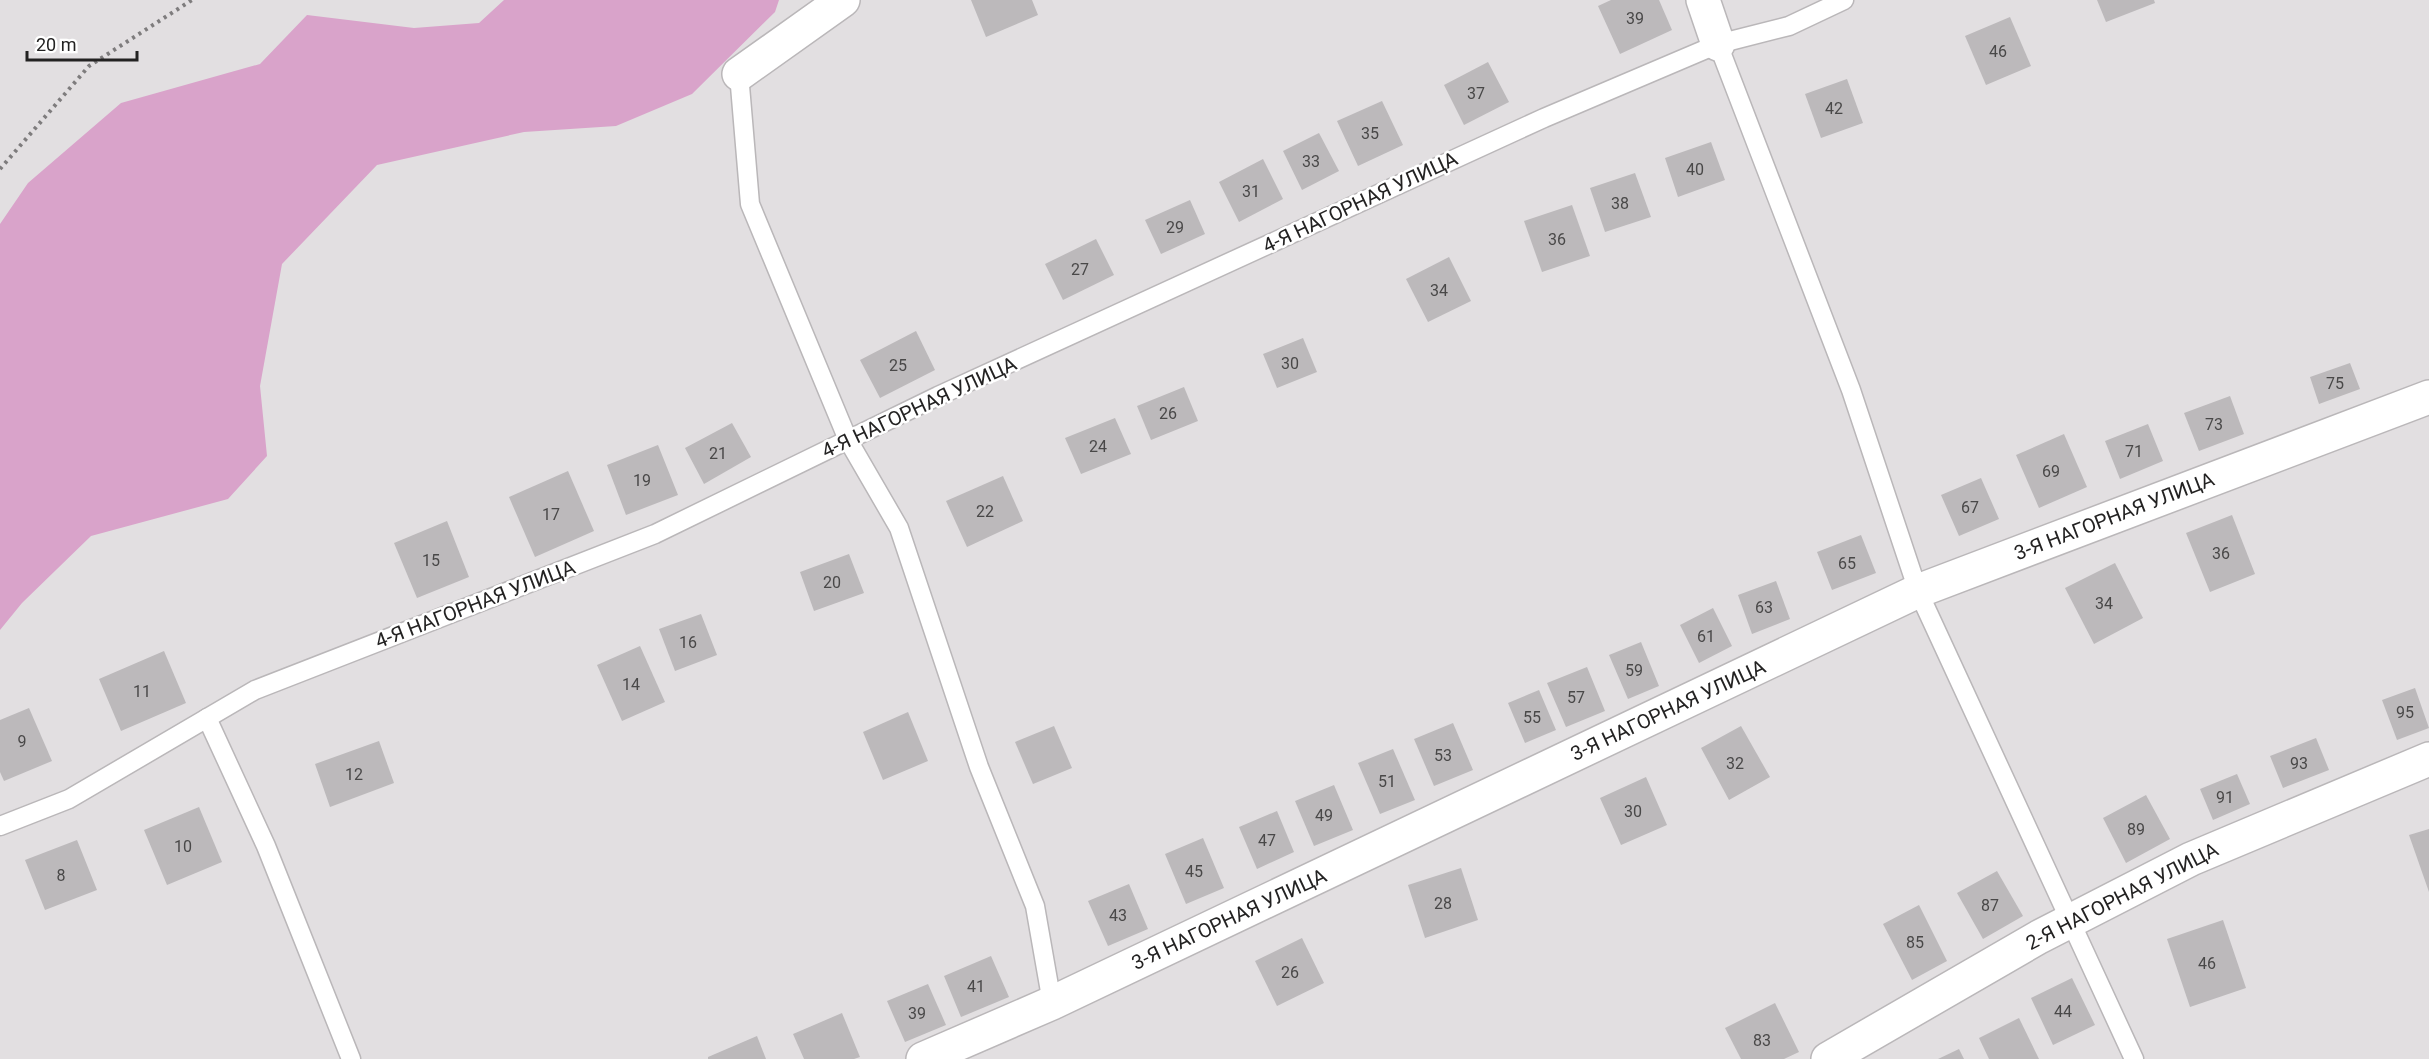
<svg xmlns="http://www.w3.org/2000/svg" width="2429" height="1059" viewBox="0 0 2429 1059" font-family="Roboto,sans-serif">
<rect width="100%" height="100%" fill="#e2dfe1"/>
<polygon fill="#d9a3ca" points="504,0 779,0 775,12 692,94 616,126 524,132 377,165 282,264 260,386 267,456 228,499 91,536 22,603 0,630 0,224 28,183 121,103 260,64 307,15 414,28 479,23"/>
<g fill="#bcb9bb">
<polygon points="971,0 1032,0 1038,15 986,37"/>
<polygon points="1611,0 1659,0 1672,30 1620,54 1598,6"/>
<polygon points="2097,0 2154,0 2155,3 2106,22"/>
<polygon points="2010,17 2031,66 1986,85 1965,36"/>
<polygon points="1488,62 1509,102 1464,125 1444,85"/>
<polygon points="1847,79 1863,123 1821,138 1805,94"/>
<polygon points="1382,101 1403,145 1358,166 1337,121"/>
<polygon points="1319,133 1339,171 1302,190 1283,151"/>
<polygon points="1711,142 1725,180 1678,197 1665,158"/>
<polygon points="1263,159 1283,199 1239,222 1219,182"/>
<polygon points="1635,173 1651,217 1605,232 1590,188"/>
<polygon points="1190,200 1205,234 1161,254 1145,220"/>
<polygon points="1572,205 1590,256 1542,272 1524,221"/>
<polygon points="1096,239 1114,275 1063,300 1045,264"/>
<polygon points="1449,257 1471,301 1428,322 1406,279"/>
<polygon points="916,331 935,370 880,398 860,360"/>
<polygon points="1303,338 1317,372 1277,388 1263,354"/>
<polygon points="2350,363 2360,389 2319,404 2310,377"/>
<polygon points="1184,387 1198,421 1151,440 1137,406"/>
<polygon points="2230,396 2244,434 2199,451 2184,413"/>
<polygon points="1115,418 1131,454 1081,474 1065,438"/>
<polygon points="732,423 751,457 704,484 685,448"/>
<polygon points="2148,424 2163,461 2120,479 2105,441"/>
<polygon points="2064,434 2087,487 2039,508 2016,455"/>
<polygon points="658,445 678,495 626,515 607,465"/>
<polygon points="568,471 594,531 535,557 509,497"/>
<polygon points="1003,476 1023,521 967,547 946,501"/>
<polygon points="1981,478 1999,519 1959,536 1941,495"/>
<polygon points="2232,515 2255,574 2210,592 2186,533"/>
<polygon points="447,521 469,577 417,598 394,543"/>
<polygon points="1861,535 1876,573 1832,590 1817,552"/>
<polygon points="849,554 864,593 814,611 800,572"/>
<polygon points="2115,563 2143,618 2094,644 2065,588"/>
<polygon points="1776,581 1790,619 1752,634 1738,595"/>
<polygon points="1713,608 1732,646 1699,663 1680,625"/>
<polygon points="701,614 717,655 675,671 659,629"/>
<polygon points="1641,642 1659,686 1628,699 1609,655"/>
<polygon points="640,646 665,702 622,721 597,665"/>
<polygon points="164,651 186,703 121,731 99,679"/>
<polygon points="1587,667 1605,711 1566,727 1547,683"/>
<polygon points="2415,688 2429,728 2397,740 2382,700"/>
<polygon points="1539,690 1556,730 1525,743 1508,703"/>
<polygon points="29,708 52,761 4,781 0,772 0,720"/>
<polygon points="908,712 928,761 883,780 863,732"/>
<polygon points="1453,723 1473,770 1434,786 1414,739"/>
<polygon points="1054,726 1072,768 1033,784 1015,742"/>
<polygon points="1741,726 1770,777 1729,800 1701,748"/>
<polygon points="2316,738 2329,770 2283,788 2270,756"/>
<polygon points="379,741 394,783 330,807 315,764"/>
<polygon points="1393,749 1415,800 1380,814 1358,763"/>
<polygon points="2237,774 2250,804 2213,820 2200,789"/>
<polygon points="1646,777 1667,825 1621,845 1600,798"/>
<polygon points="1334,785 1353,830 1314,846 1295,801"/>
<polygon points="2146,795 2170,839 2126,863 2103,818"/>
<polygon points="199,807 222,862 167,885 144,830"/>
<polygon points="1277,811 1294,852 1257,869 1239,827"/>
<polygon points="2429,829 2429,892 2409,835"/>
<polygon points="1203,838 1224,888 1186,904 1165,854"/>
<polygon points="77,840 97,890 45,910 25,860"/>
<polygon points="1461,868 1478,920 1425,938 1408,885"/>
<polygon points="1997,871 2023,916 1983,939 1957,893"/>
<polygon points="1129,884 1148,929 1108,946 1088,901"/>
<polygon points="1919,905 1947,961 1912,980 1883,924"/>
<polygon points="2223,920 2246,988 2190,1007 2167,939"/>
<polygon points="1302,938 1324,983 1277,1006 1255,961"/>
<polygon points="991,956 1009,997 961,1017 944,976"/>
<polygon points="2072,978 2095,1025 2053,1045 2031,998"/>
<polygon points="928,984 946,1025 905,1042 887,1001"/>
<polygon points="1775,1003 1799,1052 1784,1059 1741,1059 1725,1028"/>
<polygon points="842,1013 860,1057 854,1059 804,1059 793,1034"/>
<polygon points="2019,1018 2039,1059 1989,1059 1979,1038"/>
<polygon points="757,1036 766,1059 708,1059 708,1057"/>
<polygon points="1959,1049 1964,1059 1938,1059"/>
</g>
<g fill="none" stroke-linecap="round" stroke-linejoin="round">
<defs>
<g id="lane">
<polyline points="1718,44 1851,390 1918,591 2134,1059"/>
<polyline points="739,74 750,204 848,440 899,528 979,767 1035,906 1052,1003"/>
<polyline points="207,718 266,846 351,1059"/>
<polyline points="0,826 69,799 255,690 655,534 938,396 1544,118 1718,44 1789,26 1844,0"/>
</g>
<g id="street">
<polyline points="1703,0 1718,44"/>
<polyline points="739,74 843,0"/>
<polyline points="923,1059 1052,1003 1918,591 2429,397"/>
<polyline points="1828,1059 2039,937 2191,859 2429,759"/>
</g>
</defs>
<use href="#lane" stroke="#bab7b9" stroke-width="21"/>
<use href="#street" stroke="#bab7b9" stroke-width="36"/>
<polyline stroke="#7e7c7d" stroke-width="4" stroke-dasharray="3 4.5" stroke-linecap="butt" points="0,169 89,66 192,0"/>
<use href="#lane" stroke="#fff" stroke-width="18"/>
<use href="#street" stroke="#fff" stroke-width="33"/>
</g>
<g text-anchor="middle" stroke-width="5" stroke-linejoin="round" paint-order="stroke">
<g font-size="16" fill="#494848">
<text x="1635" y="24">39</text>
<text x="1998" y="57">46</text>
<text x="1476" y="99">37</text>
<text x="1834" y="114">42</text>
<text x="1370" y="139">35</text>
<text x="1311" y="167">33</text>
<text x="1695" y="175">40</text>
<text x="1251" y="197">31</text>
<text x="1620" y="209">38</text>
<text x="1175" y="233">29</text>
<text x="1557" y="245">36</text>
<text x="1080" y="275">27</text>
<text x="1439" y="296">34</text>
<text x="1290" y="369">30</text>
<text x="898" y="371">25</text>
<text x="2335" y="389">75</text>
<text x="1168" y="419">26</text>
<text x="2214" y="430">73</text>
<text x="1098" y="452">24</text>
<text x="2134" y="457">71</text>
<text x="718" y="459">21</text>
<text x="2051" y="477">69</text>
<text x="642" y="486">19</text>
<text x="1970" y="513">67</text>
<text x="985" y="517">22</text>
<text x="551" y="520">17</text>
<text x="2221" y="559">36</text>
<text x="431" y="566">15</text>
<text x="1847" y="569">65</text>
<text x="832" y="588">20</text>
<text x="2104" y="609">34</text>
<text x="1764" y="613">63</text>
<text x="1706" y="642">61</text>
<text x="688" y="648">16</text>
<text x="1634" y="676">59</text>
<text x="631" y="690">14</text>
<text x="142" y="697">11</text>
<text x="1576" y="703">57</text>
<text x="2405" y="718">95</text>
<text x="1532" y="723">55</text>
<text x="22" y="747">9</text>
<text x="1443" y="761">53</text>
<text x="1735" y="769">32</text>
<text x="2299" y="769">93</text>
<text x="354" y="780">12</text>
<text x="1387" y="787">51</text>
<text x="2225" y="803">91</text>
<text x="1633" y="817">30</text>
<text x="1324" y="821">49</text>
<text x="2136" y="835">89</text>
<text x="1267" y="846">47</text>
<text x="183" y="852">10</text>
<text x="1194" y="877">45</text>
<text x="61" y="881">8</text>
<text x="1443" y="909">28</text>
<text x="1990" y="911">87</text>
<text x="1118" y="921">43</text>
<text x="1915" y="948">85</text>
<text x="2207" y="969">46</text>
<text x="1290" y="978">26</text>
<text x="976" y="992">41</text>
<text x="2063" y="1017">44</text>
<text x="917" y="1019">39</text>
<text x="1762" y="1046">83</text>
</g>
<g font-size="20" fill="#232222" stroke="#fff">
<text transform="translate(1360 202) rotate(-25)" y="7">4-Я НАГОРНАЯ УЛИЦА</text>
<text transform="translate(919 407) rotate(-25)" y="7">4-Я НАГОРНАЯ УЛИЦА</text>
<text transform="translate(2114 516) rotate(-21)" y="7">3-Я НАГОРНАЯ УЛИЦА</text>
<text transform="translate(475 604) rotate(-21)" y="7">4-Я НАГОРНАЯ УЛИЦА</text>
<text transform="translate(1668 710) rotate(-25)" y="7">3-Я НАГОРНАЯ УЛИЦА</text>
<text transform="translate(2122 896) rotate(-27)" y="7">2-Я НАГОРНАЯ УЛИЦА</text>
<text transform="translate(1229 919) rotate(-25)" y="7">3-Я НАГОРНАЯ УЛИЦА</text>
</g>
</g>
<path d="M27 51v9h110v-9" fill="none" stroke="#232222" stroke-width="3"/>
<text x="36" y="51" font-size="18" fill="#232222" stroke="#ffffff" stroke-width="4.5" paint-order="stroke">20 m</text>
</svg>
